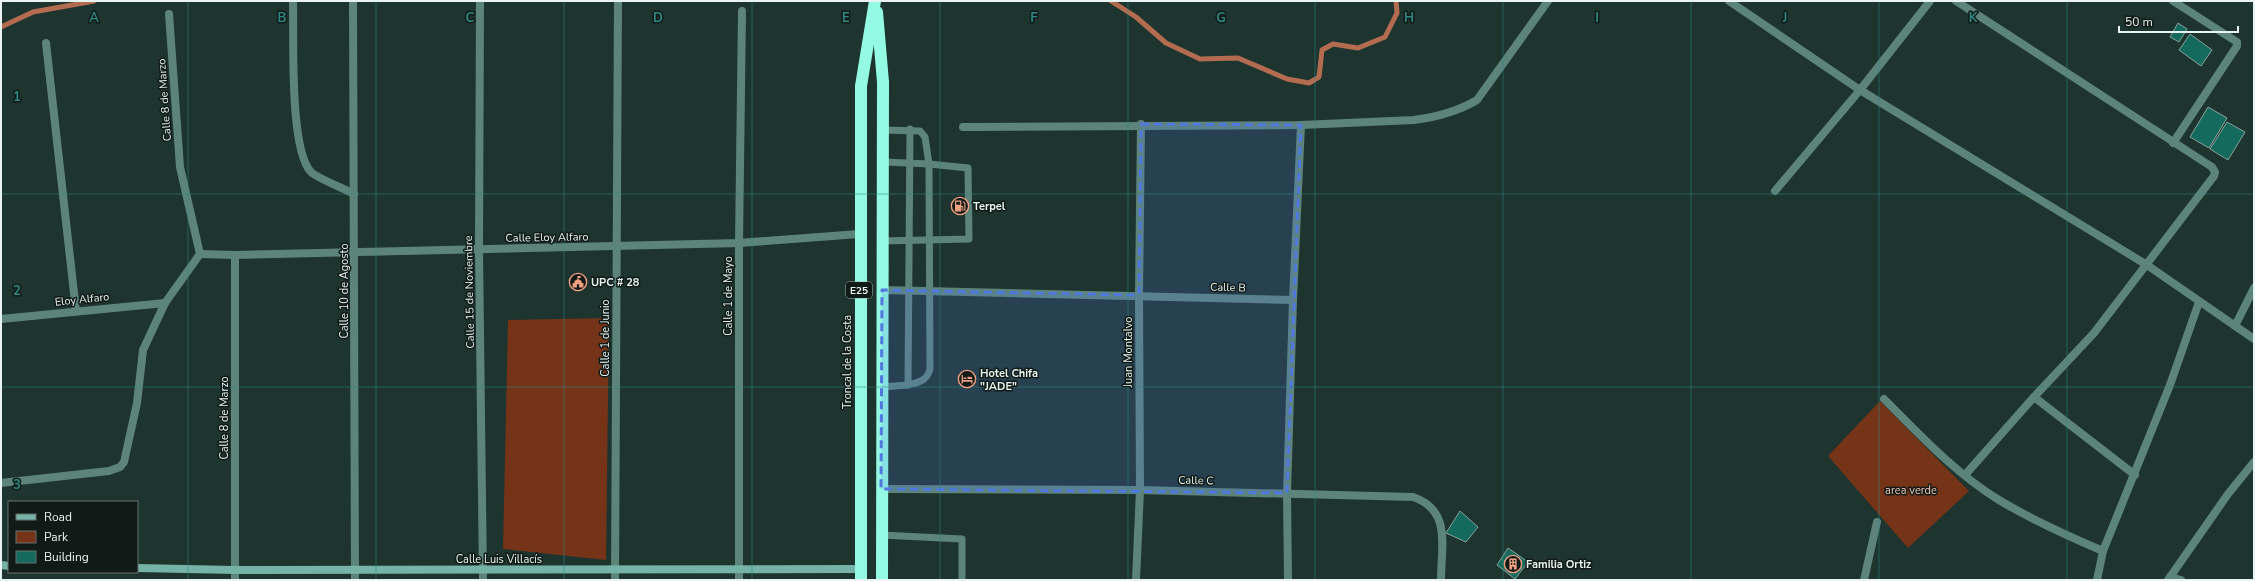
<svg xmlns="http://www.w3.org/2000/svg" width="2255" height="581" viewBox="0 0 2255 581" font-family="'Nunito Sans',sans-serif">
<rect width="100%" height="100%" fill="#1e342f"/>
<g fill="#753318">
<polygon points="609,318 606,560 503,549 508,320"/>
<polygon points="1880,401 1969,491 1908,548 1828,456"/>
</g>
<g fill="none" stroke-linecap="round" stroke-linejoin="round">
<g stroke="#b36c50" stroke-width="5">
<polyline points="1111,1 1136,17 1166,43 1200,59 1238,58 1287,79 1309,83 1319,77 1322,50 1333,44 1358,48 1385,37 1397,13 1396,1"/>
<polyline points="1,27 33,12 94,1"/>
</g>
</g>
<g fill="#146a5c" stroke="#88a29c">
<polygon points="2178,23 2187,29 2179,42 2170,37"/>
<polygon points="2190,34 2212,50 2201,66 2179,50"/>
<polygon points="2208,107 2227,118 2209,148 2190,137"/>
<polygon points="2227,122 2245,132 2228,160 2210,149"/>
<polygon points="1460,511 1478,527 1466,542 1446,533"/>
<polygon points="1508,548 1528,562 1515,579 1497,565"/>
</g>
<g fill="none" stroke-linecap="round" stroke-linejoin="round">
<g stroke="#5d847b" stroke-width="7">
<path d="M883,130L920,131L925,137L929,164L930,369C927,381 919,382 908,385"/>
<polyline points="882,241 969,239 968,168 929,164 884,162"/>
<polyline points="882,387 908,385 910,129"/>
<polyline points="881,535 962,539 962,580"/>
</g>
<g stroke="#5d847b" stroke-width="8">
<path d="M293,1C294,36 289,149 311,172C317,178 345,189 354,194"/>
<polyline points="353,1 355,580"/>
<polyline points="1729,1 1860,90 2147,265 2254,339"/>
<polyline points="1956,1 2212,167 2215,172 2214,176 2094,333 2034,397 2135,475"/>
<polyline points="2173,1 2237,42 2237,46 2173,143"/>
<polyline points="480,3 479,250 483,580"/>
<polyline points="169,14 180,167 200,254"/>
<polyline points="46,43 76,311"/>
<path d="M963,127L1301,125L1414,120C1437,117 1457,112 1477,100L1548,1"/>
<polyline points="1775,191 1860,90 1930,1"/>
<polyline points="200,254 235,255 739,243 859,234"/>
<polyline points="235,255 235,580"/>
<polyline points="882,290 1293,300 1287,493 1288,580"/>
<polyline points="1293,300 1301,125"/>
<polyline points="1,319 165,303"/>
<polyline points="2235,326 2254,288"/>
<path d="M1884,399C1919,434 1956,474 1999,500C2032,520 2068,536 2103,551"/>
<polyline points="1965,475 2034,397"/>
<polyline points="1,483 109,471 120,467 124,462 137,403 143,350 165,303 200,254"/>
<path d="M881,489L1140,490L1413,497C1452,510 1441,547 1441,580"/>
<polyline points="2170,577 2181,580"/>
<polyline points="615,580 618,1"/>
<polyline points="739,580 739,243 742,11"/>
<polyline points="1136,580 1140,490 1139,295 1141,124"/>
<polyline points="1864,580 1877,522"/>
<polyline points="2097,580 2103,551 2170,385 2199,302"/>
<polyline points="2168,580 2228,494 2254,462"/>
</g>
<g stroke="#74b3a5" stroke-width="8">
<polyline points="1,565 9,566"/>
<polyline points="137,568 235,570 860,569"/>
</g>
<g stroke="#95fae4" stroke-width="12">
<polyline points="877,12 883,82 882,580"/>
<polyline points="861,580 861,86 875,1"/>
</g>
</g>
<path fill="#5078de" fill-opacity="0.2" stroke="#5078de" stroke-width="3" stroke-dasharray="8 5" stroke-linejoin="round" d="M1141,124L1301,125L1287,493L881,489L882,290L1139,295Z"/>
<path fill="none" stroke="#2f8982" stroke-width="1" stroke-opacity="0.55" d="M188,1V580M376,1V580M564,1V580M752,1V580M940,1V580M1128,1V580M1315,1V580M1503,1V580M1691,1V580M1879,1V580M2067,1V580M1,194H2254M1,387H2254"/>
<defs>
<symbol id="fuel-ring" viewBox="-11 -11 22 22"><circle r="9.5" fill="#101a17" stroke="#f2a080" stroke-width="1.5"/><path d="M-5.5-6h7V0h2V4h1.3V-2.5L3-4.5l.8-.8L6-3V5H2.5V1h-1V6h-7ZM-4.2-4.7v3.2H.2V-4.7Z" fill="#f2a080"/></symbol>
<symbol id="civic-ring" viewBox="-11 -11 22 22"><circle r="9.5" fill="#101a17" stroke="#f2a080" stroke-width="1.5"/><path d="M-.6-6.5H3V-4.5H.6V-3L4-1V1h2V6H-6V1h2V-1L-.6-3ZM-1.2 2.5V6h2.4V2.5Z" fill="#f2a080"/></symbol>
<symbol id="hotel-ring" viewBox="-11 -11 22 22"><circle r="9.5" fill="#101a17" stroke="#f2a080" stroke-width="1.5"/><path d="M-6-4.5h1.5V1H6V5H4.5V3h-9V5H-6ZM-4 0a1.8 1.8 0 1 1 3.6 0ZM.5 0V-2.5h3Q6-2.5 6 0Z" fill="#f2a080"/></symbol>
<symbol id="building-ring" viewBox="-11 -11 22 22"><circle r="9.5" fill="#101a17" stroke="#f2a080" stroke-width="1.5"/><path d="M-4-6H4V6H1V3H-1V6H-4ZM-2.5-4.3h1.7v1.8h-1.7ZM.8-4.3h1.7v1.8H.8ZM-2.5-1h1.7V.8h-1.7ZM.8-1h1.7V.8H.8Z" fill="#f2a080"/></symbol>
</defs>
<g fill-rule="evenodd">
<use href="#fuel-ring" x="950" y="196" width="20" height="20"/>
<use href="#civic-ring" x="568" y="272" width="20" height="20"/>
<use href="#hotel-ring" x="957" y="369" width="20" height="20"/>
<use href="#building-ring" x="1503" y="554" width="20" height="20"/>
</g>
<g text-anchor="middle" stroke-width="3" stroke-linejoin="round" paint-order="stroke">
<rect fill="#101a17" stroke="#a6b3b0" stroke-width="1" x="846" y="282" width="26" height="16" rx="3"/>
<g font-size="10" font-weight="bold" fill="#e7f4f1">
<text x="859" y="294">E25</text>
</g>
<g font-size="11" fill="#e7f4f1" stroke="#101a17">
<text transform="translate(164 100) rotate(-94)" y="4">Calle 8 de Marzo</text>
<text transform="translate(547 237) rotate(-1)" y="4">Calle Eloy Alfaro</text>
<text transform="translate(1228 287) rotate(2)" y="4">Calle B</text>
<text transform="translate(344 291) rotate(-90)" y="4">Calle 10 de Agosto</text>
<text transform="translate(469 292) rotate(-91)" y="4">Calle 15 de Noviembre</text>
<text transform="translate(728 296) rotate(-90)" y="4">Calle 1 de Mayo</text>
<text transform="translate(82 299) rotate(-6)" y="4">Eloy Alfaro</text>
<text transform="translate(605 338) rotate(-90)" y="4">Calle 1 de Junio</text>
<text transform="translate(1128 352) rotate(-90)" y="4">Juan Montalvo</text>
<text transform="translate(847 362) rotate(-90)" y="4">Troncal de la Costa</text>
<text transform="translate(224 418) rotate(-90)" y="4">Calle 8 de Marzo</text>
<text transform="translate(1196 480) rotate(1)" y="4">Calle C</text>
<text x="499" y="563">Calle Luis Villacís</text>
</g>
<g font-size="11" font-weight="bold" fill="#e7f4f1" stroke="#101a17" text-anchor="start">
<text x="973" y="210">Terpel</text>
<text x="591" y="286">UPC # 28</text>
<text x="980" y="377">Hotel Chifa<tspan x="980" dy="13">"JADE"</tspan></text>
<text x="1526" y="568">Familia Ortiz</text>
</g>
<g font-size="11" fill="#f1c8b8" stroke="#101a17">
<text x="1911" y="494">area verde</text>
</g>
</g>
<g font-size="13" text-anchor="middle" font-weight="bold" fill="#2f8982" stroke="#101a17" stroke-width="3" stroke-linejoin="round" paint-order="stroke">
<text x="94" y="22">A</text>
<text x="282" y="22">B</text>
<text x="470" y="22">C</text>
<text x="658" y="22">D</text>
<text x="846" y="22">E</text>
<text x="1034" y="22">F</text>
<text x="1221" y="22">G</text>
<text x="1409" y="22">H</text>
<text x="1597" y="22">I</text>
<text x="1785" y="22">J</text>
<text x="1973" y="22">K</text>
<text x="17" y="101">1</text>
<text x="17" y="295">2</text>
<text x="17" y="489">3</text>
</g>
<rect width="2255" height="581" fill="none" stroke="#e7f4f1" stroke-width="4"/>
<rect x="8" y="501" width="130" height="72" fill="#101a17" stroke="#66716e"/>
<rect x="16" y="514" width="20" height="6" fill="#74b3a5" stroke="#66716e"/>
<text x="44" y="521" font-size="12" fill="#e7f4f1">Road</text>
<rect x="16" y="531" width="20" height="12" fill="#753318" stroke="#66716e"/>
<text x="44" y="541" font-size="12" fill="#e7f4f1">Park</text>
<rect x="16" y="551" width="20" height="12" fill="#146a5c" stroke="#66716e"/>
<text x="44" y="561" font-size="12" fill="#e7f4f1">Building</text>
<path d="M2119 26v6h119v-6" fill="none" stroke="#e7f4f1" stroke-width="2"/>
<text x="2125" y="26" font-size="12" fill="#e7f4f1" stroke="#101a17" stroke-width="3" paint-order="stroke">50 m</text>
</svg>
